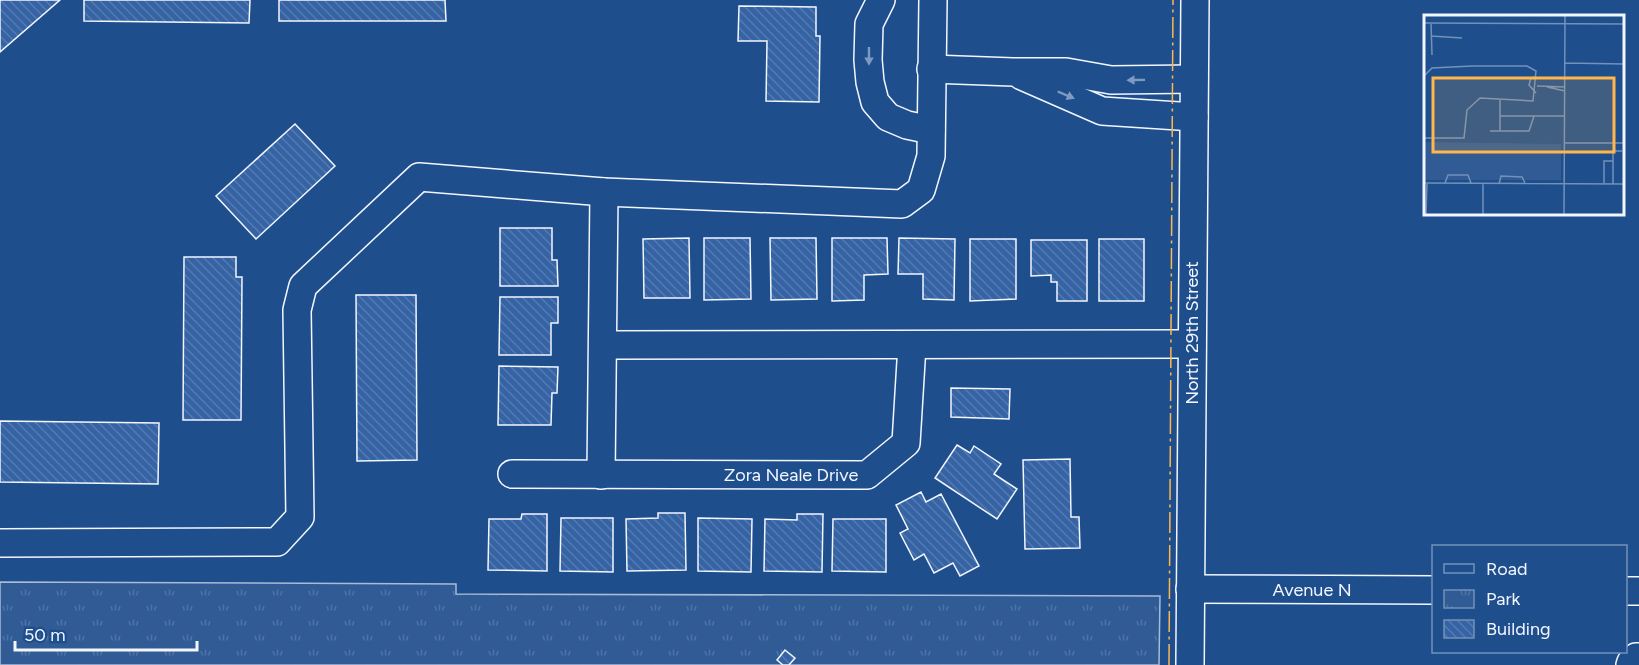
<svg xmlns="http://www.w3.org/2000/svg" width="1639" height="665" viewBox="0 0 1639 665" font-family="Figtree,sans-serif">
<defs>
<pattern id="park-tufts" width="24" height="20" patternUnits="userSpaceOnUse" patternTransform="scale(1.5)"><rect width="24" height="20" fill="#305b95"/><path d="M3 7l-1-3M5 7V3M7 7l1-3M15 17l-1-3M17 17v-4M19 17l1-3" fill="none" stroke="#4e73a5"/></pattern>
<pattern id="building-back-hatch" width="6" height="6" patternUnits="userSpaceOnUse" patternTransform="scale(1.5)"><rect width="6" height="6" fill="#3563a3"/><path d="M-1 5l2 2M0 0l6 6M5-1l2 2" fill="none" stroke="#537ab1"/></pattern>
</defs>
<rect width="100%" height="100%" fill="#1f4e8c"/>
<polygon fill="url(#park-tufts)" stroke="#a8bbd7" stroke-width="1.5" points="0,582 456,584 456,594 1160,596 1159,665 0,665"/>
<g fill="url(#building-back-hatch)" stroke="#f2f6ff" stroke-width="1.5">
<polygon points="0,0 60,0 0,52"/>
<polygon points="84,0 250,0 249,23 84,21"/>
<polygon points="279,0 445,0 446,21 279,21"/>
<polygon points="739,6 816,7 816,36 820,36 819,102 766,101 767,41 738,41"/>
<polygon points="295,124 335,166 256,239 216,196"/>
<polygon points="500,228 552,228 552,260 557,260 558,286 500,286"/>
<polygon points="689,238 690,298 644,298 643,239"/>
<polygon points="704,238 750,238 751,299 704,300"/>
<polygon points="770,238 816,238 817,299 771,300"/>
<polygon points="832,238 887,238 888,274 864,275 864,300 832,301"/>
<polygon points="899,238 955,239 954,300 923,299 923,274 898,274"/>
<polygon points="970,239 1016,239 1016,299 970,301"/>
<rect x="1099" y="239" width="45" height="62"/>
<polygon points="1031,240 1087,240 1087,301 1057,301 1057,282 1051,282 1051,275 1031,276"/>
<polygon points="184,257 236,257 236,277 242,277 241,420 183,420"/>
<polygon points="356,295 416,295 417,460 357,461"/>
<polygon points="500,297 558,297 558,323 551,323 551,355 499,355"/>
<polygon points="499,366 558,367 557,393 552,393 551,425 498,425"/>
<polygon points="951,388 1010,389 1009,419 951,417"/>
<polygon points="0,421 159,423 158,484 0,482"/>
<polygon points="957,445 970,453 974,446 1001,464 994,474 1017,489 997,519 935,478"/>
<polygon points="1070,459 1071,517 1079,517 1080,548 1025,549 1023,460"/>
<polygon points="921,492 926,502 941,494 979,566 960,576 953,563 934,573 924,554 914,560 900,533 908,529 896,505"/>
<polygon points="658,513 685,513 686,570 627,571 626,519 658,518"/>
<polygon points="522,514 547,514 547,571 488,570 489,519 521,519"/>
<polygon points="797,514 823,514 822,572 764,571 765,519 797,520"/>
<polygon points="561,518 613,518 613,572 560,571"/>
<polygon points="698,518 752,519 751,572 698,571"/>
<polygon points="833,519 886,519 886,572 832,571"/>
<polygon points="785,650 795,658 789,665 783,665 777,660"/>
</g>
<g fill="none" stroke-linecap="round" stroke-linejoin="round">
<defs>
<g id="minor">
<polyline points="881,0 869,24 868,60 870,82 875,102 888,117 907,125 931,130"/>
<polyline points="931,69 1013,72 1066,72 1111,80 1194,79"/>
<polyline points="1022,76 1102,111 1194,117"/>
<polyline points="603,345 1192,344"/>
<polyline points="512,474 867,475 906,443 912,345"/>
<polyline points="601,475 604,192"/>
<polyline points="0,543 277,542 300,517 297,310 303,286 419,177 604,192 902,204 921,190 931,156 933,0"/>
<polyline points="1190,589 1434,590"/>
<polyline points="1626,591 1639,591"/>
<polyline points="1190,665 1195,0"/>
<polyline points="1630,665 1631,662 1636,657 1639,657"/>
</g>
</defs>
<use href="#minor" stroke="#f2f6ff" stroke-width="30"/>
<use href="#minor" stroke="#1f4e8c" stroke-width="27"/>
<polyline stroke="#ffb74d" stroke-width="1.5" stroke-dasharray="21 4.5 3 4.5" stroke-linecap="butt" points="1169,665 1173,0"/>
</g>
<defs><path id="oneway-solid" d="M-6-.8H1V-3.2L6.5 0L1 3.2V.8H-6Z" transform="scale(1.5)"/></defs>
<g fill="#7e9ac0">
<use href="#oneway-solid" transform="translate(869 56) rotate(90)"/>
<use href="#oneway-solid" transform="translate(1136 80) rotate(179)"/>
<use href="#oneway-solid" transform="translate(1066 95) rotate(23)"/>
</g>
<g text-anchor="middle" stroke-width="4.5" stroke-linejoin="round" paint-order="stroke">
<g font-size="18" fill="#f2f6ff" stroke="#1f4e8c">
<text transform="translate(1192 333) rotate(-90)" y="6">North 29th Street</text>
<text x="791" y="481">Zora Neale Drive</text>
<text x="1312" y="596">Avenue N</text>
</g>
</g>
<g transform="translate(1424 15)">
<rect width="200" height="200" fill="#1f4e8c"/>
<path d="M0,127L137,129V165H0Z" fill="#305b95"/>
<path fill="none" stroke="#7391ba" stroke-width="1.5" d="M0,8L200,9M7,8L8,40M7,21L38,23M141,48L200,49M0,61L8,53L48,51H103L112,56L109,86L56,83L43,95L40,123H0M113,71L141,72M123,72L141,76M112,78L105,70L107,63L112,62M76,101H141M66,116H105L110,101M76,116V85M141,128H200M0,168L200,169M21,168L24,160H44L47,168M180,168V146H189M59,169V199M75,169L77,161L98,162L101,168M189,169V136H198M2,199L3,168M140,199L141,0"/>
<path fill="#ffb74d" fill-opacity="0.15" stroke="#ffb74d" stroke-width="3" d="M9,63H190V137H9Z"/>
<rect width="200" height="200" fill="none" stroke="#f2f6ff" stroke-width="3"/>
</g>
<rect x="1432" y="545" width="195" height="108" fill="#1f4e8c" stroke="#7391ba" stroke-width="1.5"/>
<rect x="1444" y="564" width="30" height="9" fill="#1f4e8c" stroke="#7391ba" stroke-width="1.5"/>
<text x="1486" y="575" font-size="18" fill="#f2f6ff">Road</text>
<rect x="1444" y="590" width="30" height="18" fill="url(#park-tufts)" stroke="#7391ba" stroke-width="1.5"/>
<text x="1486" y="605" font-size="18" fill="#f2f6ff">Park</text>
<rect x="1444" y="620" width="30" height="18" fill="url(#building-back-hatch)" stroke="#7391ba" stroke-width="1.5"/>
<text x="1486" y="635" font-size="18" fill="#f2f6ff">Building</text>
<path d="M15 641v9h182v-9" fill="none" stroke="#f2f6ff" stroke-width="3"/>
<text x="24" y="641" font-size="18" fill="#f2f6ff" stroke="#1f4e8c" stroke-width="4.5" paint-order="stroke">50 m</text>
</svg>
